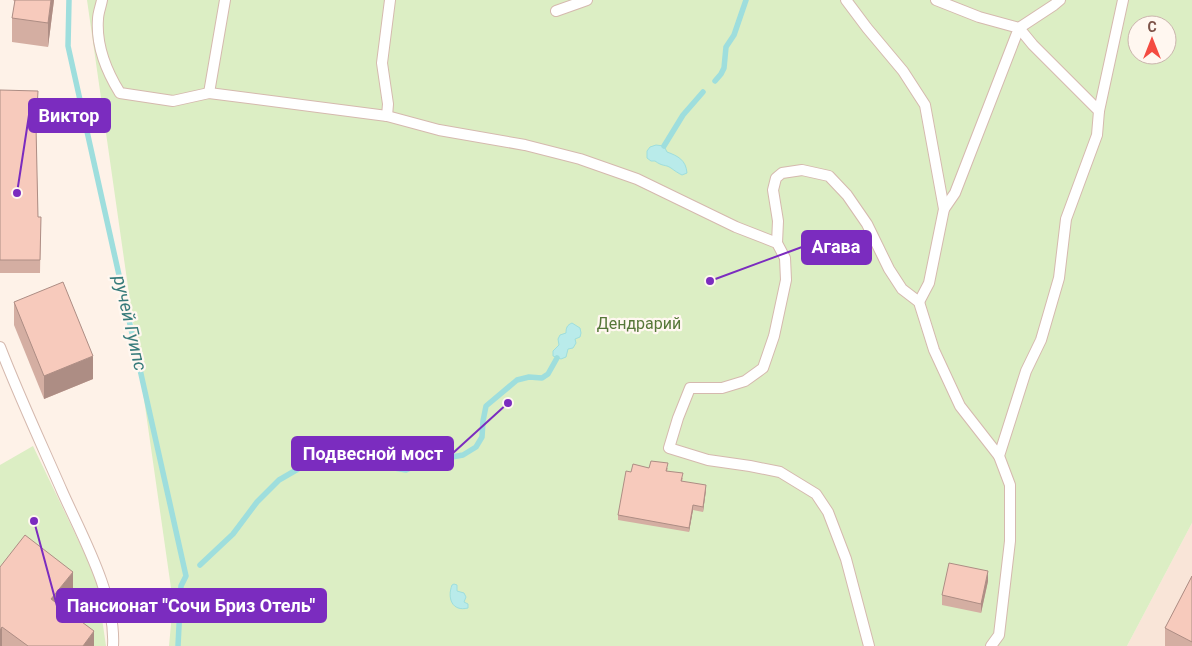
<svg xmlns="http://www.w3.org/2000/svg" width="1192" height="646" viewBox="0 0 1192 646" font-family="Roboto,sans-serif">
<rect width="100%" height="100%" fill="#fef2e8"/>
<polygon fill="#f9e5d8" points="1192,523 1192,646 1127,646"/>
<g fill="#dceec4" fill-rule="evenodd">
<path d="M87,0H1192V523L1127,646H169L173,602ZM1137,25H1167V55H1137Z"/>
<polygon points="33,446 96,577 106,646 0,646 0,465"/>
</g>
<g fill="#b9ebea" stroke="#9ededd">
<path d="M656,145L664,146L667,152C678,156 686,160 687,173L682,175C678,173 675,171 671,168C665,164 663,167 655,161H651L647,158V151L650,147Z"/>
<path d="M572,323L580,328L581,333L580,337L575,339L576,343L573,348L568,349L566,357L561,359L553,356V351L559,345L558,339L560,335L566,333C566,328 567,325 572,323Z"/>
<path d="M454,584L457,585V591L464,593L466,597L464,602L468,604V608C452,612 447,598 452,585Z"/>
</g>
<g fill="none" stroke-linecap="round" stroke-linejoin="round">
<g stroke="#9ededd" stroke-width="5.5">
<polyline points="69,0 68,46 186,576 181,586 178,646"/>
<polyline points="715,81 721,74 724,68 726,47 734,35 746,0"/>
<polyline points="664,146 683,115 703,92"/>
<polyline points="200,565 233,534 257,502 279,480 298,469 308,465 327,464 352,453 383,466 406,470 438,456 452,457 463,455 476,447 482,437 483,421 486,406 517,380 529,377 542,378 548,374 557,358"/>
</g>
<defs>
<g id="service">
<path d="M102,0C101,6 98,13 98,19C96,45 107,72 120,93L173,101L209,93L387,116L439,130L525,145L580,159L637,179L736,227L777,243L785,258L786,280L774,336L763,368L745,381L722,388H690L678,418L669,448L708,460L750,466L780,472L816,494L828,512L846,559L869,646"/>
<polyline points="846,0 867,28 903,71 925,105 944,209 929,283 919,302"/>
<polyline points="936,0 979,17 1019,28 955,193 944,209"/>
<polyline points="556,11 587,0"/>
<polyline points="209,93 225,0"/>
<polyline points="1099,111 1123,0"/>
<polyline points="387,116 388,104 382,63 390,0"/>
<polyline points="777,243 778,221 773,190 776,178 782,173 802,170 829,176 847,195 867,224 889,269 902,289 919,302 934,350 960,406 999,456"/>
<path d="M0,347C19,396 41,443 62,491C82,536 116,596 113,646"/>
<polyline points="991,646 999,635 1010,541 1010,485 999,456 1026,371 1041,340 1059,278 1066,219 1097,135 1099,111 1033,45 1019,28 1054,5 1060,0"/>
</g>
</defs>
<use href="#service" stroke="#d5b9ae" stroke-width="12"/>
<use href="#service" stroke="#fff" stroke-width="10"/>
</g>
<g fill="#d4aea2">
<polygon points="13,0 54,0 48,47 12,42 12,18 15,2"/>
<polygon points="0,90 38,104 36,135 38,217 41,217 40,273 0,273"/>
<polygon points="14,302 93,379 44,399 14,325"/>
<polygon points="668,468 667,471 683,478 682,481 706,490 703,512 693,510 689,532 618,520 618,515 631,472"/>
<polygon points="0,567 73,593 62,607 94,646 0,646"/>
<polygon points="1192,576 1192,646 1165,646 1165,628"/>
<polygon points="988,581 981,613 942,605 942,595"/>
</g>
<g fill="#ad8d84">
<polygon points="51,0 54,0 48,47 48,23"/>
<polygon points="93,356 93,379 44,399 44,376"/>
<polygon points="706,485 706,490 703,512 703,507"/>
<polygon points="693,505 693,510 689,532 689,528"/>
<polygon points="988,571 988,581 981,613 981,604"/>
<polygon points="73,572 73,593 51,620 51,599"/>
<polygon points="2,627 2,646 0,646 0,630"/>
<polygon points="94,631 94,646 83,646"/>
</g>
<g fill="#f7cabc" stroke="#ad8d84">
<polygon points="15,0 51,0 48,23 12,18"/>
<polygon points="0,90 38,91 36,126 38,217 41,217 40,260 0,260"/>
<polygon points="63,282 93,356 44,376 14,302"/>
<polygon points="651,461 668,463 666,471 683,473 681,481 706,485 703,507 693,505 689,528 618,515 626,471 631,472 633,464 649,468"/>
<polygon points="25,535 73,572 51,599 94,631 83,646 28,646 2,627 0,630 0,567"/>
<polygon points="949,563 988,571 981,604 942,595"/>
<polygon points="1192,576 1192,642 1165,628"/>
</g>
<g text-anchor="middle" stroke-width="4.5" stroke-linejoin="round" paint-order="stroke">
<g font-size="16" fill="#567739" stroke="#fff7f0">
<text x="639" y="329">Дендрарий</text>
</g>
<g font-size="18" font-style="italic" fill="#377b7b" stroke="#fff7f0">
<text transform="translate(130 323) rotate(77)" y="6">ручей Гуипс</text>
</g>
</g>
<path fill="none" stroke="#7b2cbf" stroke-width="2" d="M17 193L29 115M710 281L802 247M508 403L453 453M34 521L57 606"/>
<g fill="#7b2cbf" stroke="#fff7f0" stroke-width="2">
<circle cx="17" cy="193" r="5"/>
<circle cx="710" cy="281" r="5"/>
<circle cx="508" cy="403" r="5"/>
<circle cx="34" cy="521" r="5"/>
</g>
<g fill="#7b2cbf" stroke="#7b2cbf" stroke-width="2">
<rect x="29" y="99" width="81" height="33" rx="5"/>
<rect x="802" y="231" width="69" height="33" rx="5"/>
<rect x="292" y="437" width="161" height="33" rx="5"/>
<rect x="57" y="589" width="269" height="33" rx="5"/>
</g>
<g font-size="18" text-anchor="middle" font-weight="bold" fill="#fff">
<text x="69" y="122">Виктор</text>
<text x="836" y="253">Агава</text>
<text x="373" y="460">Подвесной мост</text>
<text x="191" y="612">Пансионат "Сочи Бриз Отель"</text>
</g>
<g transform="translate(1152 40)"><circle r="24" fill="#fff7f0" stroke="#cbb5ad"/>
<path d="M0-4L9 19L0 12L-9 19Z" fill="#f44b41"/>
<text y="-8" font-size="14" font-weight="bold" text-anchor="middle" fill="#7c5248">С</text>
</g>
</svg>
